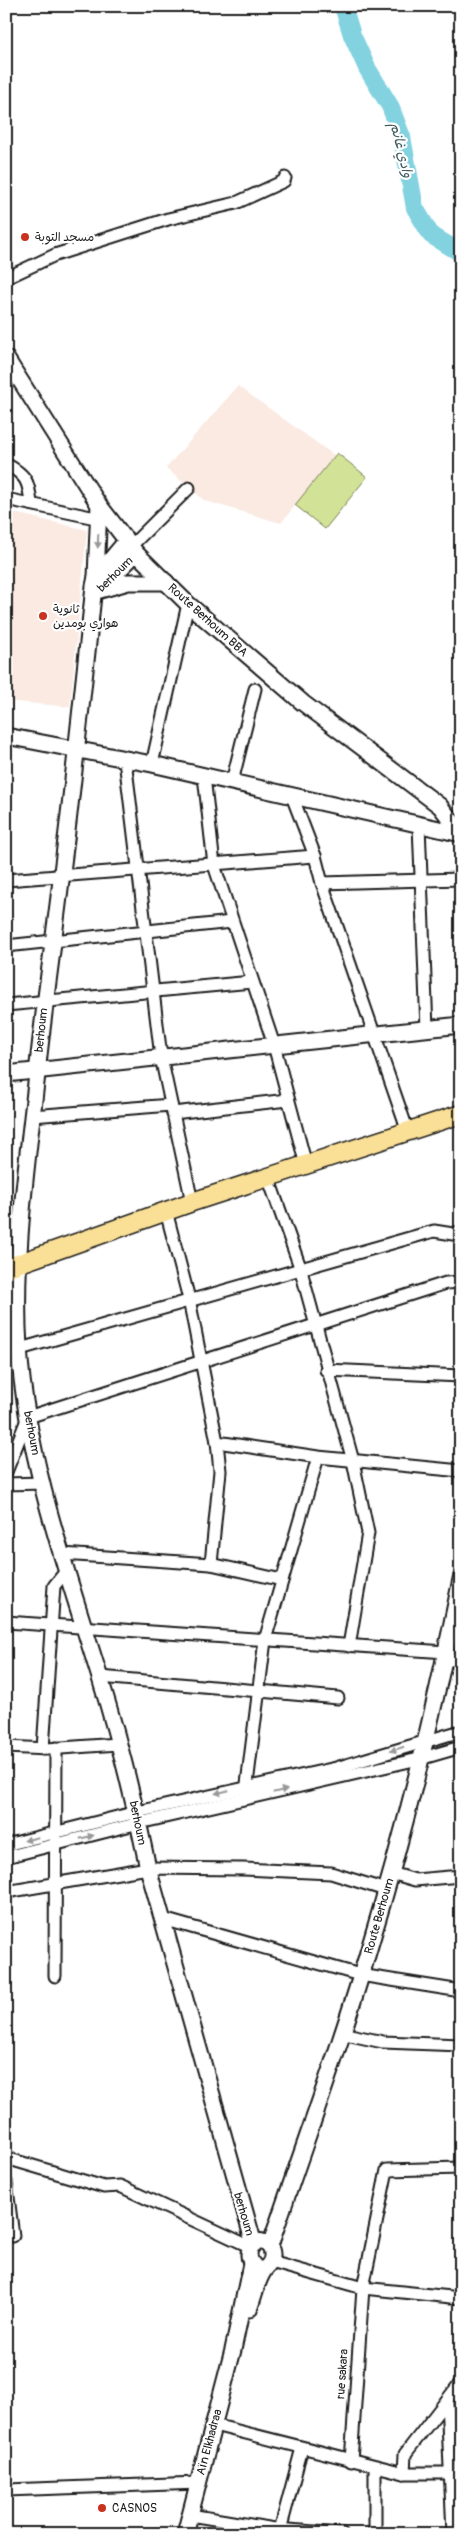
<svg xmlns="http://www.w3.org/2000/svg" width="467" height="2540" viewBox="0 0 467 2540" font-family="Pangolin,'Playpen Sans Arabic',sans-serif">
<rect width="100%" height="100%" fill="#fff"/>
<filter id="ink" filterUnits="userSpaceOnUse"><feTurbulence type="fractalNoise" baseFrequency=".02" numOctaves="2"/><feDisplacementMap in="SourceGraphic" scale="10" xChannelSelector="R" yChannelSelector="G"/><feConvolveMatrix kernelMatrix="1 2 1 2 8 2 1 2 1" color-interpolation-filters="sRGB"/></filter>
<g filter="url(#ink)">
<g fill="#faeae2">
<polygon points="238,386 335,456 281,523 205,501 166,468"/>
<polygon points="6,511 87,530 70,707 6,701"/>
</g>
<polygon fill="#d2e296" stroke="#777f59" points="337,453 367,477 325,529 295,505"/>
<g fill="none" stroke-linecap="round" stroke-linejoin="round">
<polyline stroke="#83d2e0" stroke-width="18" points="343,6 352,35 367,68 390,106 402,137 415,208 431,235 461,253"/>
<defs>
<g id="street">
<polyline points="6,278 55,255 168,219 236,203 284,181 285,178"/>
<path d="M6,464C26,475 29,481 31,504"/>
<polyline points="6,499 105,520"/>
<polyline points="131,546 189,488"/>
<polyline points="125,760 161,1057 192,1202"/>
<polyline points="152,764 188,604"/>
<polyline points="204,776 214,865 274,1045 306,1165"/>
<polyline points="232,782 255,689"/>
<polyline points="292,796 315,856 322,883 408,1132"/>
<polyline points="419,825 427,1029"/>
<polyline points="6,880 315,856"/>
<polyline points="322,883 461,879"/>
<polyline points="6,946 232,922"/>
<polyline points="6,1005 252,982"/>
<polyline points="173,1113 288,1100"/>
<polyline points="32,1116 171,1105"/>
<polyline points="268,1177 300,1267 353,1461 368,1533 349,1646"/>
<polyline points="166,1211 189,1299 217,1442 318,1457 461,1471"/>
<polyline points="6,1353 434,1231 453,1234 461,1231"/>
<polyline points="326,1370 461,1376"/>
<polyline points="6,1472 28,1417 446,1283 461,1282"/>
<polyline points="6,1484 43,1483"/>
<polyline points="62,1554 211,1564 282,1580"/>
<polyline points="211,1564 220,1471 217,1442"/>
<polyline points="6,1622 446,1652"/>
<polyline points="444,1661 461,1658"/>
<polyline points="100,1677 338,1698"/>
<polyline points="6,1747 47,1749 118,1744"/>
<polyline points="43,1749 54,1586 67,1570"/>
<polyline points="246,1792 265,1640 318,1457"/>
<polyline points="6,1845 137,1812 336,1768 461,1731"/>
<polyline points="6,1857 139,1823 423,1758 461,1747"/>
<polyline points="391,1873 415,1880 461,1876"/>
<polyline points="6,1892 148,1868 243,1869 331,1873 386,1890"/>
<polyline points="163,1919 360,1975 461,1991"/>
<polyline points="55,1976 56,1748"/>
<polyline points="341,2033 383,2042 461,2045"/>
<polyline points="6,2158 104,2187 120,2186 251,2247"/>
<polyline points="6,2181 13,2236"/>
<polyline points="271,2262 363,2288 461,2298"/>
<polyline points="447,2400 453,2534"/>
<polyline points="214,2425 404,2473 450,2473"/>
<polyline points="351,2461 363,2288 387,2170 461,2168"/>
<polyline points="375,2467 375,2534"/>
<polyline points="404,2473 405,2454 461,2382"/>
<polyline points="6,2490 199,2483"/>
<polyline points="190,2515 275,2529 342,2534"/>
<polyline points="279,2534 302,2448"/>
</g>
<g id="secondary">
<polyline points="6,358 99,505 136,553 188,604 303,703 440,806 461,833"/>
<path d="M127,540L96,577L94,586C84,681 74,777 62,872C54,940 44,1006 37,1074C27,1164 13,1257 19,1348C27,1461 67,1571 100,1678C119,1740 135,1804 148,1868L254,2244"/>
<polyline points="96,577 99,505"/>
<polyline points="101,588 136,553"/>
<polyline points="100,590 128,582 166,582"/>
<polyline points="6,736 152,764 461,834"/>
<polyline points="6,1074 461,1025"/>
<path d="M270,2246C303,2147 340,2049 369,1949C406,1827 436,1704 461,1579"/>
<path d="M249,2309C254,2297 257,2279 265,2269C269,2264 272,2263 272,2256C273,2243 256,2235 250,2249C247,2258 251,2264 257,2269H265"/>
<polyline points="185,2534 233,2350 251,2264"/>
</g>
<polyline id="primary" points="6,1268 192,1202 461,1114"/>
</defs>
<use href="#street" stroke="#1c1c1c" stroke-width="15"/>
<use href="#secondary" stroke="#1c1c1c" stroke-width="19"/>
<use href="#primary" stroke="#1c1c1c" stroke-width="21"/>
<use href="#street" stroke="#fff" stroke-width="11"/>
<use href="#secondary" stroke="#fff" stroke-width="15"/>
<use href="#primary" stroke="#fadf96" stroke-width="18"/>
</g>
<defs><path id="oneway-solid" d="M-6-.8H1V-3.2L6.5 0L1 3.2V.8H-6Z" transform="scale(1.25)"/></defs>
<g fill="#999">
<use href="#oneway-solid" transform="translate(98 541) rotate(92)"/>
<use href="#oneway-solid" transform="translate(397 1749) rotate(163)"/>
<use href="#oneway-solid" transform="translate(280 1791) rotate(-13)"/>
<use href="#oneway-solid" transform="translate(222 1792) rotate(167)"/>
<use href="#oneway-solid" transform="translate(87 1837) rotate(-14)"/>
<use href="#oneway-solid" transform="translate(31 1839) rotate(166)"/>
</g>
</g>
<g fill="#c8321e" stroke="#fff" stroke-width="2">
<circle cx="25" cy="237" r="5"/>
<circle cx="43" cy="616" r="5"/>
<circle cx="102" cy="2508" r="5"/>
</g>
<g text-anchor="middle" stroke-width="4.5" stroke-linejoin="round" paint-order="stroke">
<g font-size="12" fill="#1c1c1c" stroke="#fff" text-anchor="start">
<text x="35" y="241">مسجد التوبة</text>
<text x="53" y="613">ثانوية<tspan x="53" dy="14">هواري بومدين</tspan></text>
<text x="112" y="2512">CASNOS</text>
</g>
<g font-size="12" fill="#1c1c1c" stroke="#fff">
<text transform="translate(115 574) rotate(-45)" y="4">berhoum</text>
<text transform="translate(208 620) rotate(42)" y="4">Route Berhoum BBA</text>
<text transform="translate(41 1030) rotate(-84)" y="4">berhoum</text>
<text transform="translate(32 1433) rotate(79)" y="4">berhoum</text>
<text transform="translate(138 1823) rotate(78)" y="4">berhoum</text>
<text transform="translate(379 1916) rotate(-74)" y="4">Route Berhoum</text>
<text transform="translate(244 2214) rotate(73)" y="4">berhoum</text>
<text transform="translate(342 2374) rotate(-86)" y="4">rue sakara</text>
<text transform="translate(209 2442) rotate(-75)" y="4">Aïn Elkhadraa</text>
</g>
<g font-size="14" font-style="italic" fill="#405c61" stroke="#fff">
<text transform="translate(402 150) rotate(76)" y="5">وادي غانم</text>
</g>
</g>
<rect width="467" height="2540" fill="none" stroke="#fff" stroke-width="25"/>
<rect x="12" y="12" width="442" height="2515" fill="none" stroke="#1c1c1c" stroke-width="2" filter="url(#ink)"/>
</svg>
